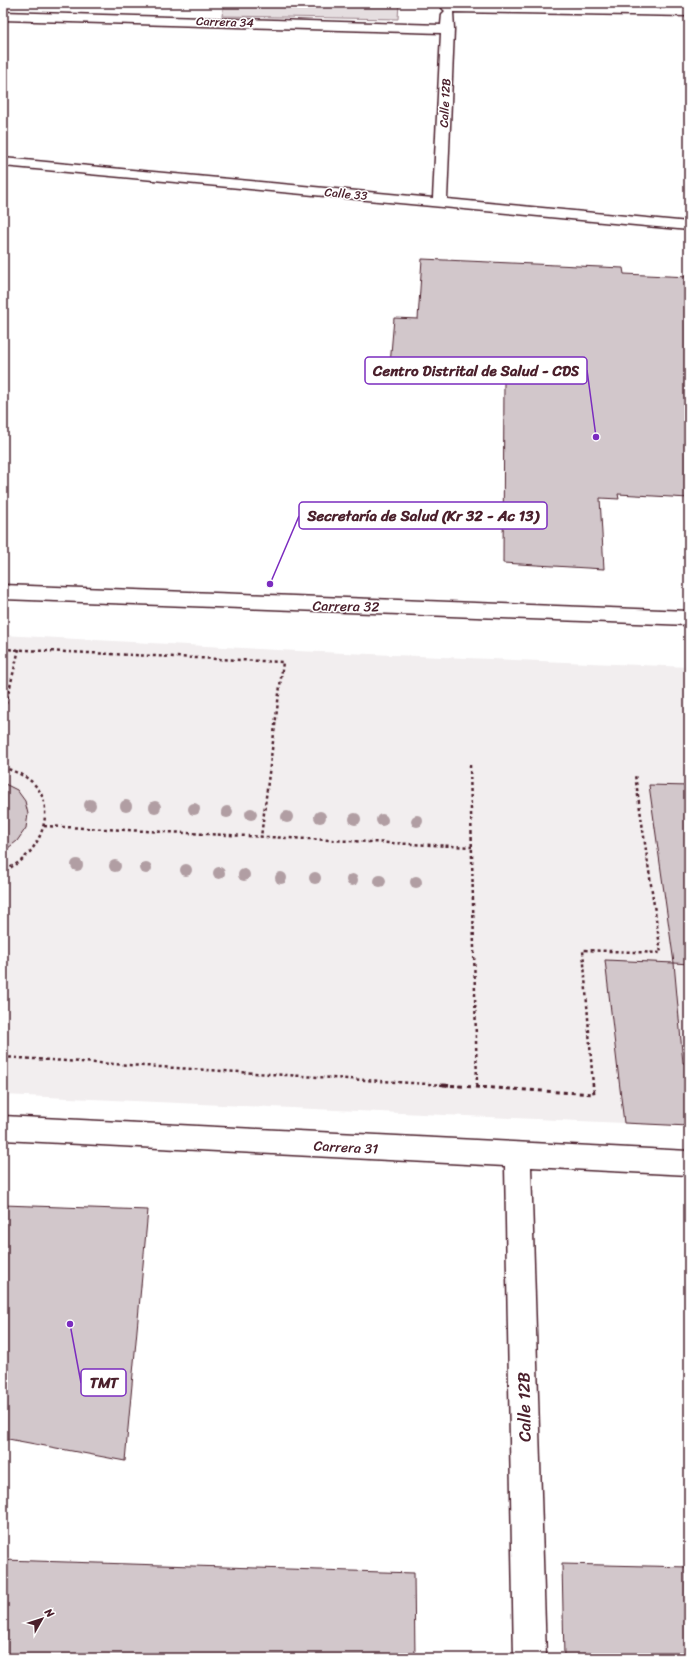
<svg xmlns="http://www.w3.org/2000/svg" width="692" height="1661" viewBox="0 0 692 1661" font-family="Sriracha,sans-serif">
<rect width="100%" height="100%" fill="#fff"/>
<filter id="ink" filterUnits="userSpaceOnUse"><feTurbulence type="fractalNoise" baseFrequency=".025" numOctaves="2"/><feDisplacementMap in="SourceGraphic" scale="8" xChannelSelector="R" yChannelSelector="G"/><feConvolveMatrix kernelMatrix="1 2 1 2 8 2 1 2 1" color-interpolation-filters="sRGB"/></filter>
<g filter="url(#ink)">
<polygon fill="#f2eeef" points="3,635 297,651 689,667 689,1126 3,1095"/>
<polygon fill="#e5dee0" stroke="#987e86" points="224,3 399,3 398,19 222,16"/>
<g fill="#d2c7cb" stroke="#4a1f2b">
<polygon points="422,259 623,268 624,274 689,277 689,498 618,494 619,499 600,498 604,569 503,563 504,380 405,375 406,366 390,365 394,318 418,319"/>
<polygon points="3,783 17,790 25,801 28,814 26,828 17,841 3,852"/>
<polygon points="649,785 689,786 689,964 674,963"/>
<polygon points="605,960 674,963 683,1063 689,1063 689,1126 624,1123"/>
<polygon points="3,1205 148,1210 125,1461 3,1438"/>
<polygon points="3,1560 414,1573 415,1658 3,1658"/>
<polygon points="562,1564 689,1567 689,1658 564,1658"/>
</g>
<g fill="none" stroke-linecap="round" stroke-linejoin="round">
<defs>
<g id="street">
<polygon points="448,4 689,8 689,16 453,12 454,29 447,199 689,222 689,230 3,166 3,158 433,198 441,33 3,20 3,12 441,25 442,14 445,11 442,8"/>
<polygon points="3,1116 689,1151 689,1175 531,1167 546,1658 514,1658 505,1166 3,1140"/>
</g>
<polygon id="secondary" points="3,585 689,611 689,625 3,599"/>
</defs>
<use href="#street" stroke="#4a1f2b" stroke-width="3"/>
<use href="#secondary" stroke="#4a1f2b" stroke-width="3"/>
<g stroke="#4a1f2b" stroke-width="2.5" stroke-dasharray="3 3" stroke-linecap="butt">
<polyline points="3,649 283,662 261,837"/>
<polyline points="3,716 19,649"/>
<polyline points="470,765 477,1086"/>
<path d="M3,767C13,771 25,775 33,783C55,804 44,840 24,858C18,864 11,867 3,871"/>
<polyline points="44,826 472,847"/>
<polyline points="3,1057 459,1086"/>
<polyline points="593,1086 583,950 661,953 635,775"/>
</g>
<g stroke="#4a1f2b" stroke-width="3" stroke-dasharray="4 4" stroke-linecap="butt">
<polyline points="443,1085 594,1094 593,1085"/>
<polyline points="477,1085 477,1087"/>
</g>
<use href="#street" fill="#fff" fill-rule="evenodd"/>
<use href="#secondary" fill="#fff" fill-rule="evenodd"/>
</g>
<g fill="#b19ea3">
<circle cx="90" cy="805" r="6"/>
<circle cx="126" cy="806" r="6"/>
<circle cx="155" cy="807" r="6"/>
<circle cx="194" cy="809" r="6"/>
<circle cx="227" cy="812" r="6"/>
<circle cx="251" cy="814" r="6"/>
<circle cx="287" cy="817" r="6"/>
<circle cx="320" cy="817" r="6"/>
<circle cx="355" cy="819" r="6"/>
<circle cx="382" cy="820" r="6"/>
<circle cx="417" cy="821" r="6"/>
<circle cx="77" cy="865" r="6"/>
<circle cx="115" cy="866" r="6"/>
<circle cx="146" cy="868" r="6"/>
<circle cx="186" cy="870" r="6"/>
<circle cx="219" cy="873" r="6"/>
<circle cx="244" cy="875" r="6"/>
<circle cx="281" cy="878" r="6"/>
<circle cx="315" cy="878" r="6"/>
<circle cx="352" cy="880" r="6"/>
<circle cx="380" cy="881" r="6"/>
<circle cx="416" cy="882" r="6"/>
</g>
</g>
<g text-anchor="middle" stroke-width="3" stroke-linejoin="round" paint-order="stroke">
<g font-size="12" fill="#4a1f2b" stroke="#fff">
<text transform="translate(225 22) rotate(2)" y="4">Carrera 34</text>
<text transform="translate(445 103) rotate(-87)" y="4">Calle 12B</text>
<text transform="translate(346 194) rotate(5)" y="4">Calle 33</text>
</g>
<g font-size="14" fill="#4a1f2b" stroke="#fff">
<text transform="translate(346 606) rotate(1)" y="5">Carrera 32</text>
<text transform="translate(346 1147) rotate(3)" y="5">Carrera 31</text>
</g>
<g font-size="17" fill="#4a1f2b" stroke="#fff">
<text transform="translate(524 1407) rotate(-91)" y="6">Calle 12B</text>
</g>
</g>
<path fill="none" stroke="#7b2cbf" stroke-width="1.5" d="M596 437L587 370M270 584L299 516M70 1324L81 1383"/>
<g fill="#7b2cbf" stroke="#fff" stroke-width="1.5">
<circle cx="596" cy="437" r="4"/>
<circle cx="270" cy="584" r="4"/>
<circle cx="70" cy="1324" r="4"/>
</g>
<g fill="#fff" stroke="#7b2cbf" stroke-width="1.5">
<rect x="365" y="357" width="222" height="27" rx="4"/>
<rect x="299" y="502" width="248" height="27" rx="4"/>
<rect x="81" y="1369" width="45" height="27" rx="4"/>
</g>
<g font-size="15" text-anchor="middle" font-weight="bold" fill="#4a1f2b">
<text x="476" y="376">Centro Distrital de Salud - CDS</text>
<text x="423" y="521">Secretaría de Salud (Kr 32 - Ac 13)</text>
<text x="104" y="1388">TMT</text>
</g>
<rect width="692" height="1661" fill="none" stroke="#fff" stroke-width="16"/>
<rect x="8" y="8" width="676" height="1645" fill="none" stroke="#4a1f2b" stroke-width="1.5" filter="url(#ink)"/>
<g transform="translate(42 1619) rotate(51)" stroke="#ffffff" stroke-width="3" paint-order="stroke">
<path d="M0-3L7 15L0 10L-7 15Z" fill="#4a1f2b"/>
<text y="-6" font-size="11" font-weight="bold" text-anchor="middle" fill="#4a1f2b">N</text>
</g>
</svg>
